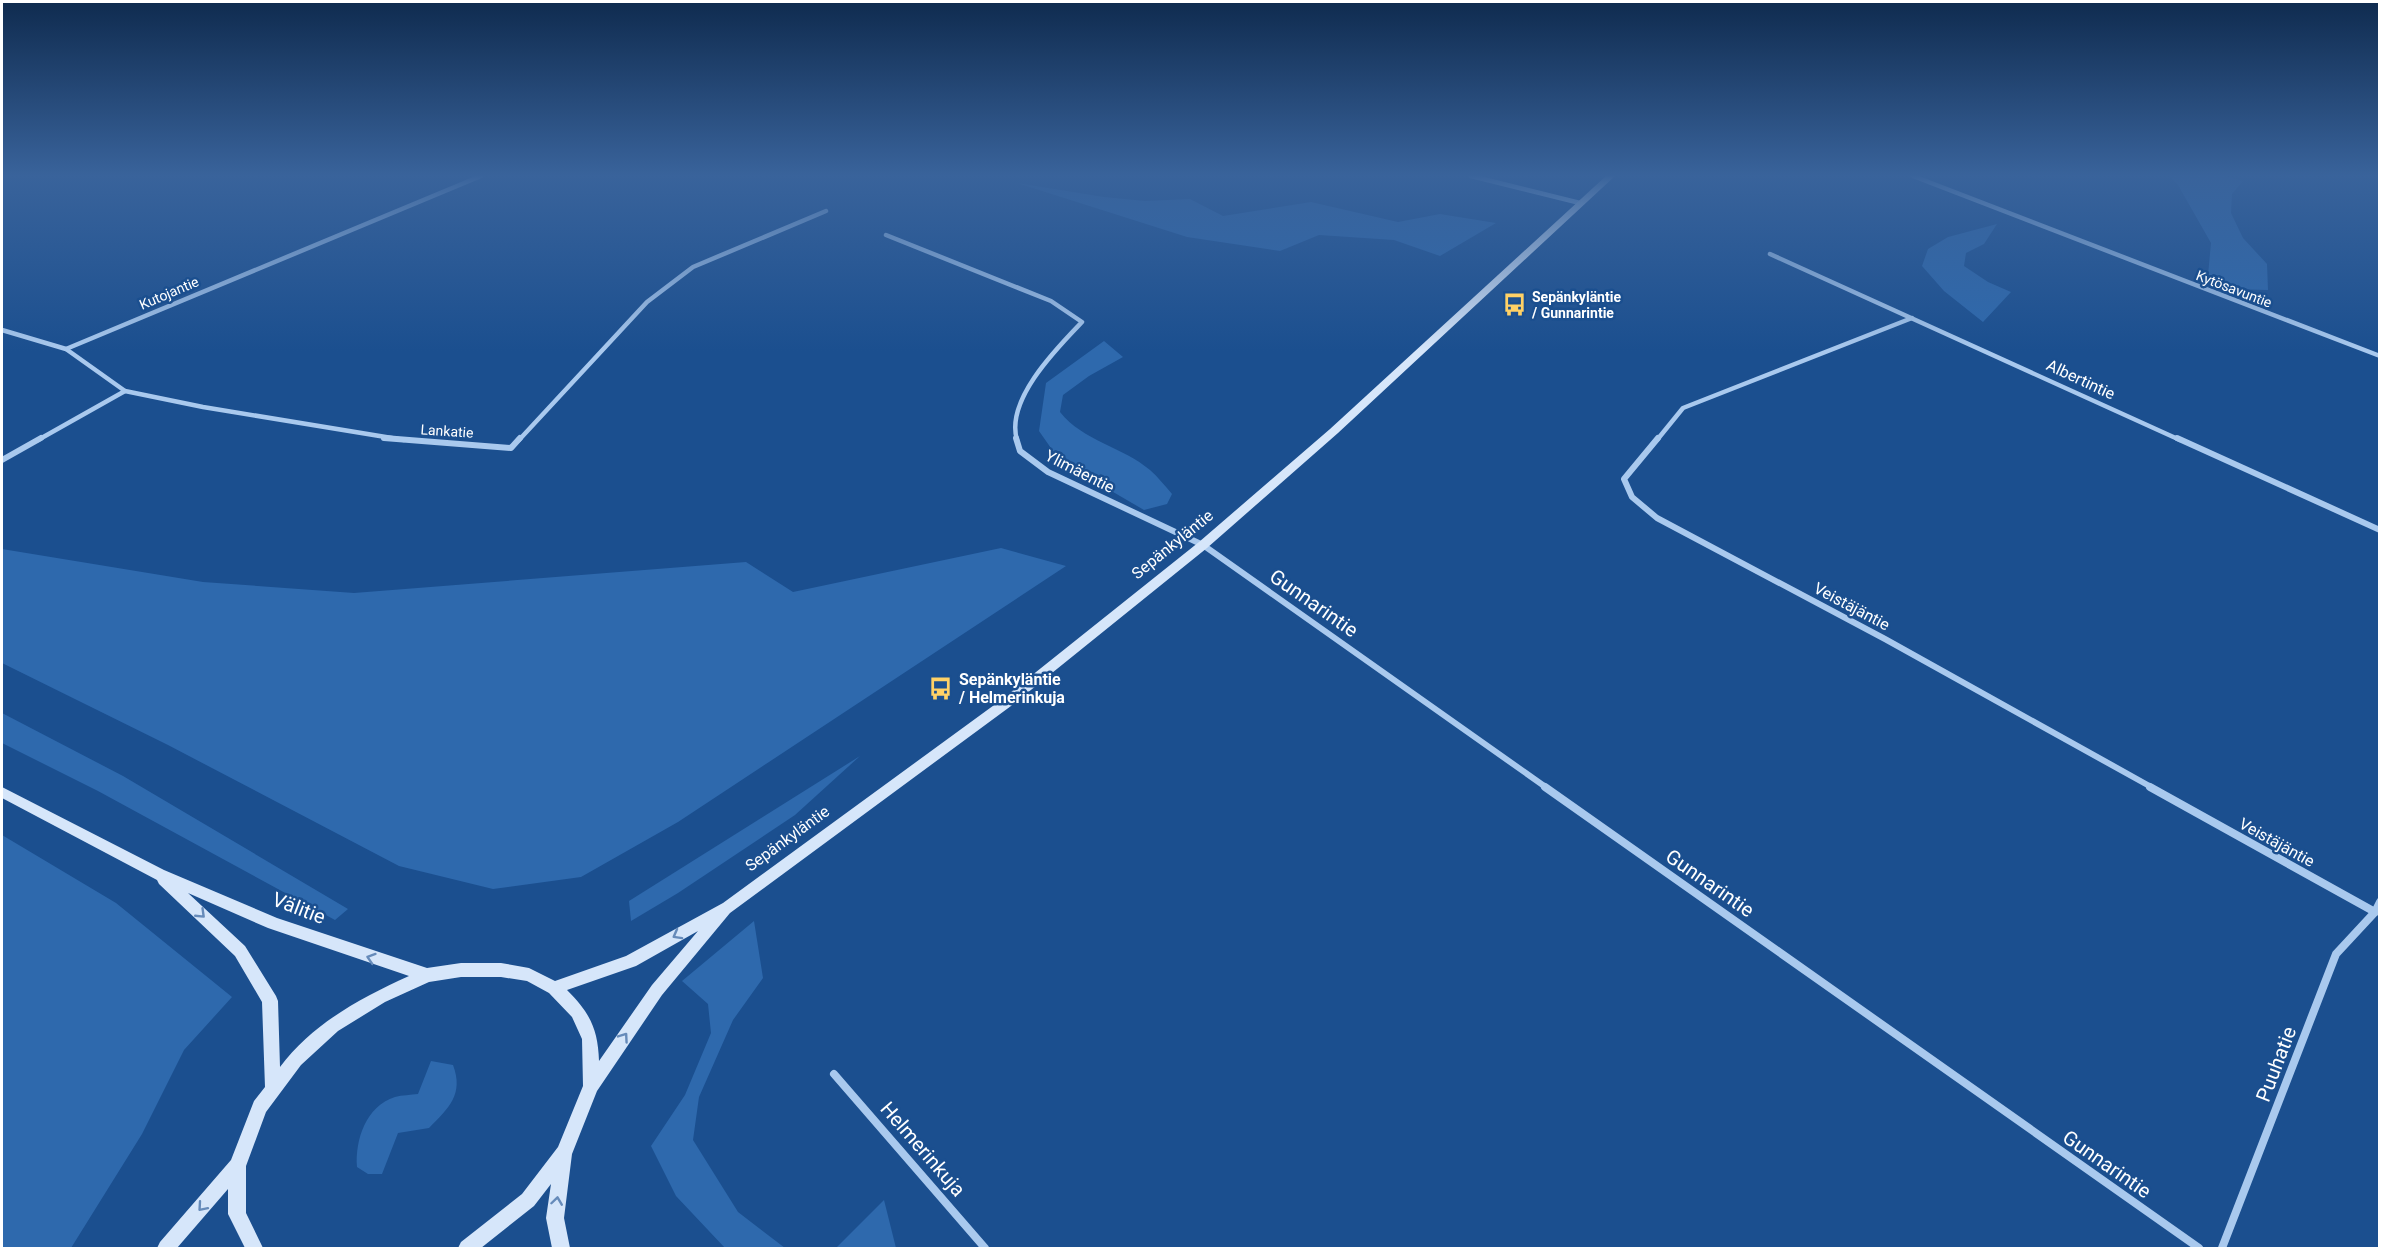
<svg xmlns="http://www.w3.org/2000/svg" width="2381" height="1250" viewBox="0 0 2381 1250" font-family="Roboto,sans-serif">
<rect width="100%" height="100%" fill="#1b4f8f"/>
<g fill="#2e69ad">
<polygon points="2169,176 2224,176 2243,181 2232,194 2231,213 2243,238 2267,264 2268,290 2229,289 2208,275 2211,243 2178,185"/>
<polygon points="1017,183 1104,197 1145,201 1190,199 1223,216 1311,202 1398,222 1440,214 1496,223 1440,256 1394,240 1319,235 1280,251 1187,237"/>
<polygon points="1997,224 1984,244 1966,253 1964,266 1988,282 2011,292 1983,322 1944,291 1922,266 1928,249 1948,237"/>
<path d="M1104,341L1123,357L1089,376L1063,395L1060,412C1083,441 1123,447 1150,470C1158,477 1165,486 1172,494L1167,504L1144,510L1060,461L1039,431L1046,383Z"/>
<polygon points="1001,548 1066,566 678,822 581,877 493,889 399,866 168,745 2,663 2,549 203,582 354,593 746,562 793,592"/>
<polygon points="2,713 123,776 348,909 335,920 98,791 2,743"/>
<polygon points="860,756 795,815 678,893 631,921 629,901"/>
<polygon points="2,835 116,903 232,997 184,1050 142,1134 71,1248 2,1248"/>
<polygon points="754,921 763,978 733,1020 699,1097 693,1140 738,1212 785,1248 725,1248 676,1196 651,1146 685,1095 711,1033 708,1004 682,981"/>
<path d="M431,1061L453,1065C464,1094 449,1108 429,1128L398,1133L382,1174H368L357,1167C355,1140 366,1106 395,1097C402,1095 411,1095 418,1094Z"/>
<polygon points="884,1200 896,1248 836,1248"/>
</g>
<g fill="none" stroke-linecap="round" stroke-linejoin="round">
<g stroke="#a9c9ee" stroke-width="4.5">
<polyline points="1471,176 1580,203"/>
<polyline points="1913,176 2380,356"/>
<path d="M886,235L1051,301L1082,322C1057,348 1005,400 1017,440"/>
<polyline points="1770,254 2180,440"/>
<polyline points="2,330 66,349 125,391 203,407 404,440"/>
<polyline points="66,349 481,176"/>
<polyline points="38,440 125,391"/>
<polyline points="519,440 647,302 693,267 826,211"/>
<polyline points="1657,440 1683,408 1912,318"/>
</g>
<g stroke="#a9c9ee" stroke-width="6">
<polyline points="384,438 511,448 520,438"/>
<polyline points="1016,438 1020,451 1048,472 1203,545 1547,788"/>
<polyline points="1658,438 1624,479 1632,497 1657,518 1885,639 2153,788"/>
<polyline points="2177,438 2380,530"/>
<polyline points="2,460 41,438"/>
</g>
<g stroke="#a9c9ee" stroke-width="8">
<polyline points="1545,787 2199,1248"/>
<polyline points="2150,787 2375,912"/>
<polyline points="834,1074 985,1248"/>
<polyline points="2222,1248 2336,954 2375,912 2380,902"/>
</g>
<path fill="#d6e6fa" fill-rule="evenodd" d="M1606,176H1615L1338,433L1207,548L1011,706L730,913L662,995L597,1091L572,1154L564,1218L570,1248H552L546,1218L551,1184L534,1206L481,1248H458L461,1242L522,1194L558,1147L583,1086L582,1039L572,1017L549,993L527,981L501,977H461L429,982L385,1002L338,1031L301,1065L266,1112L246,1166V1213L263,1248H245L228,1214V1189L177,1248H157L160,1242L231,1160L254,1101L265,1087L262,1002L235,956L159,884L157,880L2,798V787L164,870L277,918L427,968L461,963H501L529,968L555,981L626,956L723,903L1001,700L1199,542L1330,429ZM188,893L268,928L409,976C361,998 313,1023 280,1067L278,1001L276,996L245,946ZM698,931L652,985L599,1061C598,1029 590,1013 567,990L636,966Z"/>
</g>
<defs><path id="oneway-chevron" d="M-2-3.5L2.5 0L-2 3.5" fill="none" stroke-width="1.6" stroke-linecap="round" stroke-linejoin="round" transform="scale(1.5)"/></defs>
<g stroke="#668bba">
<use href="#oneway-chevron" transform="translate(201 914) rotate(44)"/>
<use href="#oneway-chevron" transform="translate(677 935) rotate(151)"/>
<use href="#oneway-chevron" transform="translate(371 958) rotate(-162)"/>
<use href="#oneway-chevron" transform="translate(624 1037) rotate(-55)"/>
<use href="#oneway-chevron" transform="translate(557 1201) rotate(-82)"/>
<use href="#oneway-chevron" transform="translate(202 1207) rotate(131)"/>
</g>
<linearGradient id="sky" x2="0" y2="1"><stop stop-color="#0f2b4f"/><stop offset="0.5" stop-color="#39639b"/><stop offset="1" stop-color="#39639b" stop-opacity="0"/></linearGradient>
<rect width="2381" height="351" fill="url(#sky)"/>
<defs>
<symbol id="bus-bare" viewBox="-9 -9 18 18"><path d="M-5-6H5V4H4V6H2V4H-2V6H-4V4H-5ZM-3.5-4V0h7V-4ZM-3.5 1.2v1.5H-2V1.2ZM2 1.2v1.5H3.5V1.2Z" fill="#ffd166" stroke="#1b4f8f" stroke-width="2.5" paint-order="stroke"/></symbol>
</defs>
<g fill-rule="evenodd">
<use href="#bus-bare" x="1498" y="288" width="33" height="33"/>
<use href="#bus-bare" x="924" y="672" width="33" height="33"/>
</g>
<g text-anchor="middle" stroke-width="5" stroke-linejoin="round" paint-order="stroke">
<g font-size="14" fill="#fff" stroke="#1b4f8f">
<text transform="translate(2234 289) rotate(21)" y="5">Kytösavuntie</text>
<text transform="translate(169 293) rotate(-23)" y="5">Kutojantie</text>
<text transform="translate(447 431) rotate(4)" y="5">Lankatie</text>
</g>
<g font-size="14" font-weight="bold" fill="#fff" stroke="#1b4f8f" text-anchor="start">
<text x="1532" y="302">Sepänkyläntie<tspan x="1532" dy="16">/ Gunnarintie</tspan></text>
</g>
<g font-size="16" fill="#fff" stroke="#1b4f8f">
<text transform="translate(2081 379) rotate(25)" y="6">Albertintie</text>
<text transform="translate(1080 471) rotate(27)" y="6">Ylimäentie</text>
<text transform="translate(1172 544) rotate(-39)" y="6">Sepänkyläntie</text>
<text transform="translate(1852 606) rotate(28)" y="6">Veistäjäntie</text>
<text transform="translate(787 838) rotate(-36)" y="6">Sepänkyläntie</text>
<text transform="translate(2277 842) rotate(29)" y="6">Veistäjäntie</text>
</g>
<g font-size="16" font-weight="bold" fill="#fff" stroke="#1b4f8f" text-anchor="start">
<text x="959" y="685">Sepänkyläntie<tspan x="959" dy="18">/ Helmerinkuja</tspan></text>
</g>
<g font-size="20" fill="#fff" stroke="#1b4f8f">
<text transform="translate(1314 603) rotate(35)" y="7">Gunnarintie</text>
<text transform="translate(1710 883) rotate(35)" y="7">Gunnarintie</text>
<text transform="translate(299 908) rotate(21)" y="7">Välitie</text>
<text transform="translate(2276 1064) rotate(-69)" y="7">Puuhatie</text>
<text transform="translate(923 1149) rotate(49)" y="7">Helmerinkuja</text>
<text transform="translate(2107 1164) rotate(35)" y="7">Gunnarintie</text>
</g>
</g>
<rect width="2381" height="1250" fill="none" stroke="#ffffff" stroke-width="6"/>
</svg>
